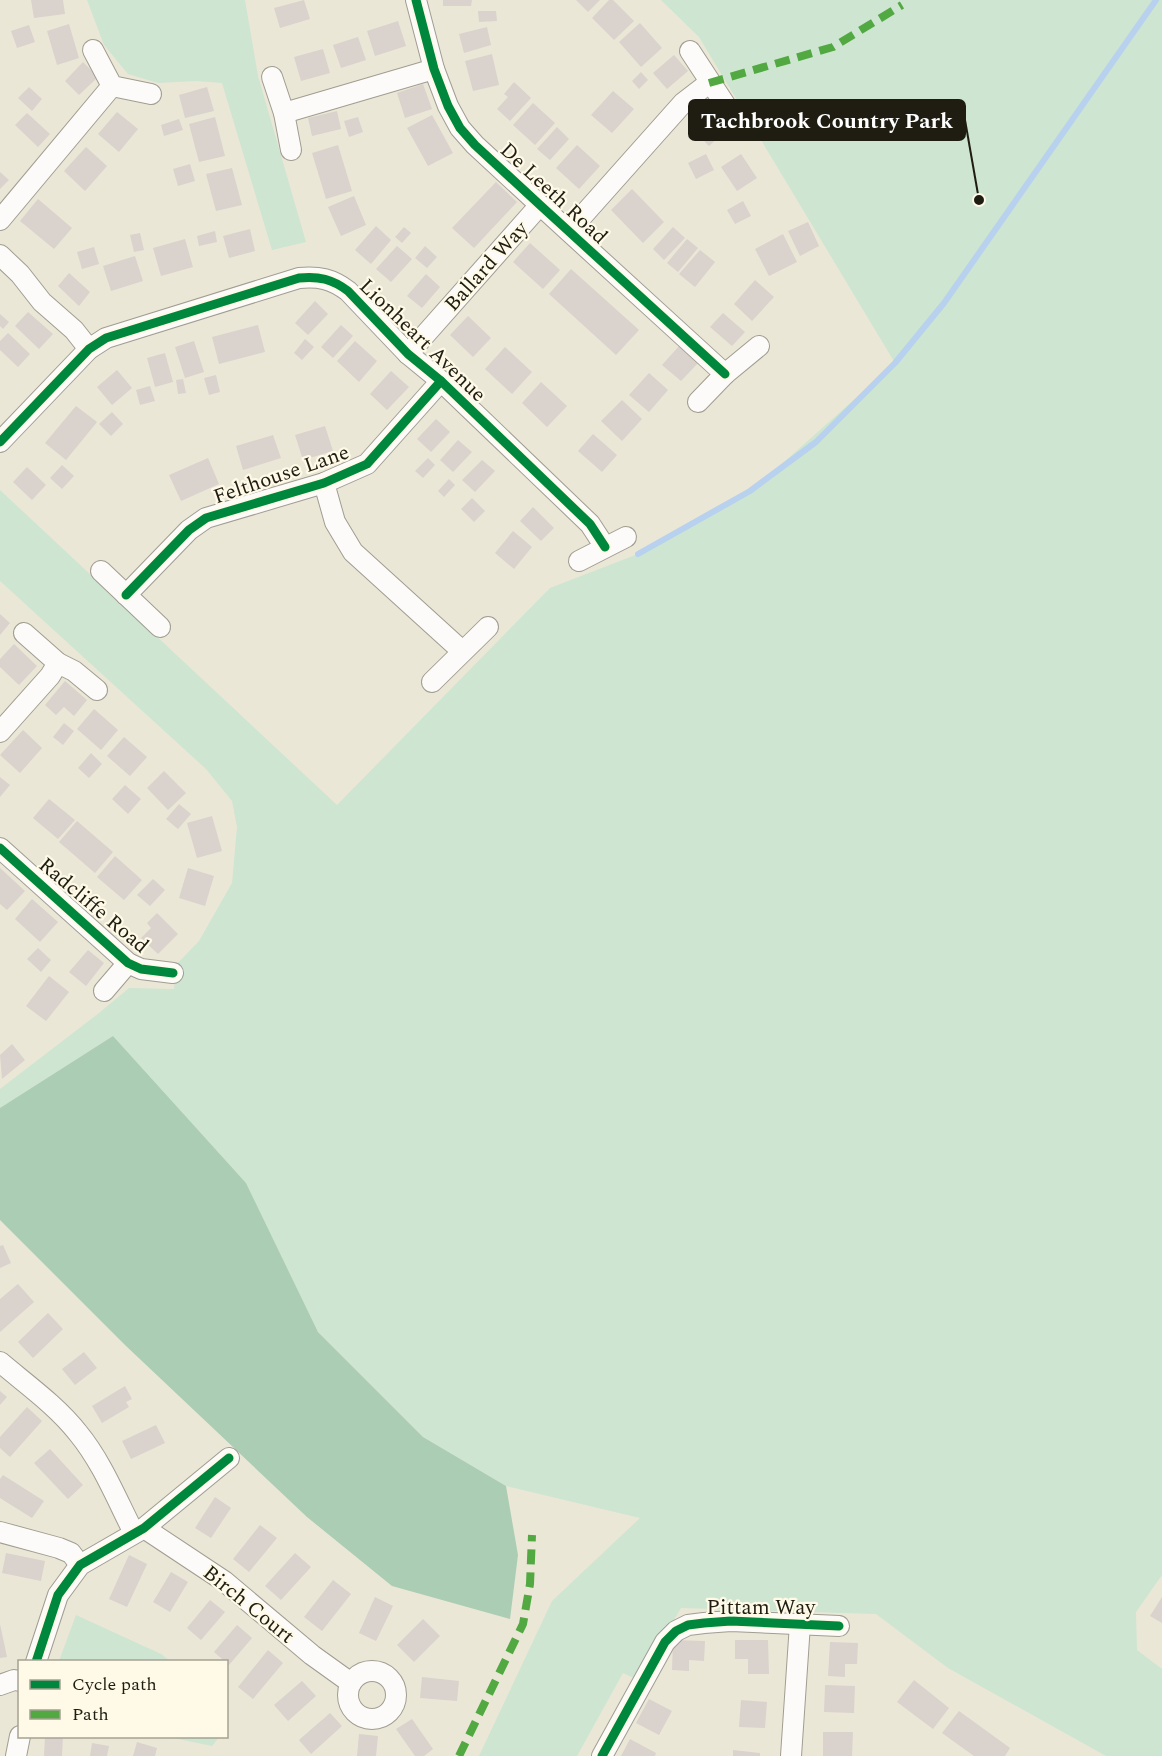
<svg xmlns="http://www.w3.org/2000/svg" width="1162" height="1756" viewBox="0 0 1162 1756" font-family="Spectral,serif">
<rect width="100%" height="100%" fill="#ebe7d6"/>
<g fill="#cde5d1">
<polygon points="87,0 245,0 258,76 306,242 272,250 222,83 196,81 158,83 128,74 104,45"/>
<polygon points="661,0 1162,0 1162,1575 1136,1612 1137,1650 1162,1669 1162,1756 1106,1756 948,1668 876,1614 681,1608 638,1680 623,1673 577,1756 479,1756 552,1601 640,1518 506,1486 423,1437 318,1332 246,1183 113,1036 0,1108 0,1089 99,1013 129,988 174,989 176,965 199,941 232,883 237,827 232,801 206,769 0,581 0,490 337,805 550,588 638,554 755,488 895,363 699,37"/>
<polygon points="76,1615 161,1654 170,1661 59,1661"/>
<polygon points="169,1737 219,1737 212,1746"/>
</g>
<polygon fill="#aacdb4" points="113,1036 246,1183 318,1332 423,1437 506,1486 518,1555 510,1619 392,1586 307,1517 125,1345 0,1220 0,1108"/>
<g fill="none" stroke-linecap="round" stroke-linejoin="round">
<polyline stroke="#b7d1ef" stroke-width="6" points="638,554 750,491 816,442 895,363 944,303 1156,0"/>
</g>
<g fill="#dad2cd">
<polygon points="31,0 63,0 65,14 34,18"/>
<polygon points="304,0 310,19 280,28 274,8"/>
<polygon points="443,0 472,0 471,6 443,6"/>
<polygon points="576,0 600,0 588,12"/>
<polygon points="609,0 613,0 634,21 614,40 592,18"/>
<polygon points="478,11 496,11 497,21 479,22"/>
<polygon points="398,21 406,46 375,56 367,31"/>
<polygon points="640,23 662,48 641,67 619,42"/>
<polygon points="69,24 79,58 57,65 47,31"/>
<polygon points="29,25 35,42 17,48 11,31"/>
<polygon points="487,27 491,45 464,53 459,34"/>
<polygon points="358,37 366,60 341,68 333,45"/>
<polygon points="323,49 330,73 301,81 294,57"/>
<polygon points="492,54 499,85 473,91 465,61"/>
<polygon points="674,55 688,71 667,89 653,73"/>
<polygon points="83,62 98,77 79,95 65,81"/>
<polygon points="641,72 648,80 639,89 632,81"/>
<polygon points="514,82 531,98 510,121 497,109 508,97 504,94"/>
<polygon points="423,84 432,109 405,118 397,93"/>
<polygon points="29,87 42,99 32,111 18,98"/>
<polygon points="207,87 214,111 185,118 179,95"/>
<polygon points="613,91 634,109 612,133 591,115"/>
<polygon points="533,103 555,123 535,145 513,125"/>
<polygon points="705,108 726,130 709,146 688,124"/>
<polygon points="337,111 341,129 312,136 308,118"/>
<polygon points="117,112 138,129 119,152 98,134"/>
<polygon points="27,113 50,134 38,147 15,125"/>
<polygon points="432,115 453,153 428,166 407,128"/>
<polygon points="215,117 225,156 199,162 189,124"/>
<polygon points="358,117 363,132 349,137 344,121"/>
<polygon points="179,119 183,130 164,136 161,125"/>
<polygon points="557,127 569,139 550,160 537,149"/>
<polygon points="338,145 352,191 326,199 312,153"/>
<polygon points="577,145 600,166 579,189 556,168"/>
<polygon points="86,147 107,166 85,191 64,171"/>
<polygon points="706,154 714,170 696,179 688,163"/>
<polygon points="741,154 757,178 737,191 721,167"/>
<polygon points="190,164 195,181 178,186 173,169"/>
<polygon points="232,168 242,205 216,211 206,174"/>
<polygon points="0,172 9,180 0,189"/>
<polygon points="496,182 517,202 474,248 452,228"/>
<polygon points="632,189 664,222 643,243 611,210"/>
<polygon points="354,196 366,225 341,236 328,207"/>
<polygon points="38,199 72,228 54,249 20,221"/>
<polygon points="743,201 751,216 735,224 727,210"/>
<polygon points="808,222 819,246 800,256 788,231"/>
<polygon points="376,226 391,240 371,264 355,250"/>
<polygon points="404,227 411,233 402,243 395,237"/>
<polygon points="673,227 685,238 664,260 653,249"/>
<polygon points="250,229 255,251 229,258 223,236"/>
<polygon points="215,231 217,242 199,246 197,236"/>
<polygon points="140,233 144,250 134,252 130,235"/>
<polygon points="783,234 797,262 769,276 755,249"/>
<polygon points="185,239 193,267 161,276 153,248"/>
<polygon points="687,239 698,248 678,272 667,263"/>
<polygon points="530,243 560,270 543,289 513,262"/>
<polygon points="397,246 412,259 391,282 376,269"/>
<polygon points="425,246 437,257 427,268 415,258"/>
<polygon points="94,247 99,264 82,269 77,252"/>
<polygon points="700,250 715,262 695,287 679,274"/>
<polygon points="135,256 143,281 111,291 103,266"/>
<polygon points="571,269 639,330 616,355 549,294"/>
<polygon points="69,273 90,292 79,306 58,286"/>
<polygon points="426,274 440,287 422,308 407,296"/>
<polygon points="755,280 774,297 752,321 734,304"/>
<polygon points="315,301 328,314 308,335 295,323"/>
<polygon points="28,312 53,334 39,349 15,326"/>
<polygon points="723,313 745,332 732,346 710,327"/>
<polygon points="0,314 9,322 3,329 0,326"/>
<polygon points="468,316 491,338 473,357 450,335"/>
<polygon points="258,325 265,352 219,364 212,337"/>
<polygon points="341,325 353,336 333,358 321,347"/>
<polygon points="8,333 30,354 18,367 0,350 0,341"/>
<polygon points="305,339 314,347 302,360 294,353"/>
<polygon points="194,341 204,372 185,378 175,347"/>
<polygon points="355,341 377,361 359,382 337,361"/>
<polygon points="680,345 699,362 681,381 662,365"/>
<polygon points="505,347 532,372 512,394 485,369"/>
<polygon points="165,353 173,382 155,387 147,358"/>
<polygon points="117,370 132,388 112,405 97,387"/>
<polygon points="391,371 409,387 387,410 370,394"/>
<polygon points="649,373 668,390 649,412 629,395"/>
<polygon points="216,375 220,392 209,395 204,378"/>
<polygon points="183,379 186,393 178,394 176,380"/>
<polygon points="541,382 567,406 547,427 522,403"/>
<polygon points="150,386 155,401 140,405 136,390"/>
<polygon points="622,400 642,419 622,441 601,421"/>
<polygon points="76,406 97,422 66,460 45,443"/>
<polygon points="112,412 123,424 111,436 99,424"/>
<polygon points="436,419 450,432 431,452 417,439"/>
<polygon points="325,426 333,451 303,460 295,435"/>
<polygon points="593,434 617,455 602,472 578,451"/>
<polygon points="273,435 281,458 243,470 236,446"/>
<polygon points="458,440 472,452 453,472 440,460"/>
<polygon points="208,458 219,484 181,501 169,475"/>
<polygon points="428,458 435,465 423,478 415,471"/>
<polygon points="482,460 495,471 475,492 462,480"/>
<polygon points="62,465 74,476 62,489 50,478"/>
<polygon points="27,467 46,485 32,500 13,482"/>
<polygon points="449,479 455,485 444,497 438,491"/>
<polygon points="472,498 485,511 474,522 461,509"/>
<polygon points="533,507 554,528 541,541 520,521"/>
<polygon points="513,531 532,547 514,569 495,553"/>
<polygon points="0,614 10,623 0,635"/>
<polygon points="14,644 37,666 19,685 0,667 0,659"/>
<polygon points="65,681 87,700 74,716 64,707 56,715 45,705"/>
<polygon points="94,709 118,730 101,750 77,729"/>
<polygon points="64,723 74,731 63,745 53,737"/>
<polygon points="23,730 42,748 20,773 0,755"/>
<polygon points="124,737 147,757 130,776 107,756"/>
<polygon points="91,753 102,764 89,778 78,768"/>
<polygon points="164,771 186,793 168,810 147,788"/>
<polygon points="0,777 10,785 0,797"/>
<polygon points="125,785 141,799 128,814 112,799"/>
<polygon points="49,799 75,820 58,839 33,818"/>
<polygon points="179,804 191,814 178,829 166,819"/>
<polygon points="212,816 222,851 197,858 187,823"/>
<polygon points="77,821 113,852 95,873 59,842"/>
<polygon points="115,856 142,880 124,900 97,877"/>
<polygon points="0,868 25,891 7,910 0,904"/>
<polygon points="188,868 214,876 205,906 179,898"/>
<polygon points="153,879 165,890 150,906 137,895"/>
<polygon points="32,899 58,922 40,942 15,919"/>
<polygon points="157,913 178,934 158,954 141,938 151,928 147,923"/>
<polygon points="38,948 51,960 41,972 27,959"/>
<polygon points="88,950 104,963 86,986 69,972"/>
<polygon points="49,976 69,992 46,1021 26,1006"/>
<polygon points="12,1044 25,1060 2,1079 0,1055"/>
<polygon points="3,1245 11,1263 0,1268 0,1246"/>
<polygon points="18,1284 34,1302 0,1332 0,1299"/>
<polygon points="48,1313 63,1329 33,1358 18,1342"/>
<polygon points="84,1352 97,1368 75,1385 62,1369"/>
<polygon points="125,1386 132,1399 126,1402 129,1407 102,1423 92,1406"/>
<polygon points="0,1391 7,1397 0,1405"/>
<polygon points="27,1407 42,1421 10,1457 0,1448 0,1437"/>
<polygon points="156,1425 165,1443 131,1459 122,1441"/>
<polygon points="50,1449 83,1485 68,1499 34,1463"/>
<polygon points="3,1475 44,1501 32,1518 0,1498 0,1479"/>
<polygon points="215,1497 231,1508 211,1538 195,1528"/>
<polygon points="260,1525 277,1538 249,1572 233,1559"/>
<polygon points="6,1553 45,1561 41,1581 2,1573"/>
<polygon points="295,1553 311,1567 281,1600 265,1586"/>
<polygon points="129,1555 147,1564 127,1607 109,1599"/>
<polygon points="171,1572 188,1582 170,1612 153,1602"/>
<polygon points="333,1580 351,1594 322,1631 304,1617"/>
<polygon points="375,1597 393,1606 376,1641 359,1633"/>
<polygon points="1162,1597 1162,1623 1150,1616"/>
<polygon points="210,1600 225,1612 201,1640 187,1628"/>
<polygon points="423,1619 440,1636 414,1662 397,1645"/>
<polygon points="0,1624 7,1657 0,1658"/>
<polygon points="237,1625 252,1638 229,1665 214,1652"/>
<polygon points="673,1640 705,1641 704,1661 689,1660 689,1671 672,1670"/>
<polygon points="735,1640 768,1640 769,1674 748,1674 748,1659 735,1659"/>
<polygon points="830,1642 858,1643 857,1664 845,1664 845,1677 828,1676"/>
<polygon points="268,1650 283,1663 253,1699 238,1687"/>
<polygon points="422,1677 459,1681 457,1701 420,1698"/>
<polygon points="914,1680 949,1708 933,1729 897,1702"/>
<polygon points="302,1681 316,1696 288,1721 274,1705"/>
<polygon points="825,1685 855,1686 854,1713 824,1712"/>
<polygon points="649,1699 672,1711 659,1735 636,1723"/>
<polygon points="741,1700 767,1702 765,1728 739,1727"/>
<polygon points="959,1711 1010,1748 1005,1756 974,1756 942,1733"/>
<polygon points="330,1713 342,1726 311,1754 299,1740"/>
<polygon points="412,1719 433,1749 424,1756 415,1756 396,1729"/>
<polygon points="823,1732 853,1732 852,1756 823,1756"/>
<polygon points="359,1734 378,1736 376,1756 357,1756"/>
<polygon points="45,1736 63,1736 62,1756 44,1756"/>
<polygon points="630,1739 656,1753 655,1756 621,1756"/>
<polygon points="137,1742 157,1748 155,1756 133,1756"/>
<polygon points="92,1743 109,1746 107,1756 90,1756"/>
<polygon points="733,1750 760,1753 760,1756 733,1756"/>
</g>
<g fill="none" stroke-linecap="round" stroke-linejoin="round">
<defs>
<g id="street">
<polyline points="416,0 434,69 448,106 460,128 475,145 540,205 725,374"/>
<polyline points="93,50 112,86 151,94"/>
<polyline points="690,51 730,112"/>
<polyline points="272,77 284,113 291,150"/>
<polyline points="284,113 434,69"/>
<polyline points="0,220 112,86"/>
<polyline points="569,231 683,103 709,83"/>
<polyline points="0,255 20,274 42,302 74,330 89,349"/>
<polyline points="408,354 540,205"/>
<polyline points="698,402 725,374 759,346"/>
<path d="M0,442L89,349L106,338L299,278C319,276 332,279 348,291L408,354L441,381L590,524L605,547"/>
<polyline points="324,483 335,522 353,552 462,651"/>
<polyline points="579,561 626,537"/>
<polyline points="101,571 160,627"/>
<polyline points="126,595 189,530 206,518 324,483 367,464 441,381"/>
<polyline points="24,633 58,663 74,671 97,690"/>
<polyline points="432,682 488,627"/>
<polyline points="0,732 50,676 58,663"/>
<polyline points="0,848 128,963 141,969 173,973"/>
<polyline points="104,991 128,963"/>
<path d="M0,1362C26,1384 57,1406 78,1433C102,1462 117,1500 134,1533"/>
<polyline points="144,1528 224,1581 312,1655 351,1683"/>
<polyline points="0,1532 59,1548 71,1553 80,1565"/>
<polyline points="36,1662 58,1595 80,1565 144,1528 229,1458"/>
<circle cx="372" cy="1695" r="24"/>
<polyline points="0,1685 14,1680 20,1681"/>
<polyline points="16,1756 20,1736"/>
<polyline points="602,1756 665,1642 676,1631 688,1625 704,1623 731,1621 839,1626"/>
<polyline points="791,1756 800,1624"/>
</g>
</defs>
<use href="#street" stroke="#a09d91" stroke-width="22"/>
<use href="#street" stroke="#fcfbf9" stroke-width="20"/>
<g stroke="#52a942" stroke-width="8" stroke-dasharray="15 8" stroke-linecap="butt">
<polyline points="709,83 833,47 902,5"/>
<polyline points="459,1756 523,1624 530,1584 532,1535"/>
</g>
<defs>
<g id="cycleway">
<polyline points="416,0 434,69 448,106 460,128 475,145 540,205 725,374"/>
<path d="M0,442L89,349L106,338L299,278C319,276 332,279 348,291L408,354L441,381L590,524L605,547"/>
<polyline points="126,595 189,530 206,518 324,483 367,464 441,381"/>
<polyline points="0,848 128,963 141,969 173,973"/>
<polyline points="36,1662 58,1595 80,1565 144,1528 229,1458"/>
<polyline points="602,1756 665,1642 676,1631 688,1625 704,1623 731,1621 839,1626"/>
</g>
</defs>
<use href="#cycleway" stroke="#fefae7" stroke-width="13"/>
<use href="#cycleway" stroke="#00873e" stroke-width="9"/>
</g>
<g text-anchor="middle" stroke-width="4.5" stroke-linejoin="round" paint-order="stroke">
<g font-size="21" fill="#1f1d12" stroke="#fefae7">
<text transform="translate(554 193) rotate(43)" y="7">De Leeth Road</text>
<text transform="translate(486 266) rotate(-48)" y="7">Ballard Way</text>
<text transform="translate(423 340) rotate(44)" y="7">Lionheart Avenue</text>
<text transform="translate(281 474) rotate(-19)" y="7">Felthouse Lane</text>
<text transform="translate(94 905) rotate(40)" y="7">Radcliffe Road</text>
<text transform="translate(249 1604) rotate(39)" y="7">Birch Court</text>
<text x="761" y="1614">Pittam Way</text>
</g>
</g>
<path fill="none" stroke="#1f1d12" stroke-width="2" d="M979 200L965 120"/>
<circle fill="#1f1d12" stroke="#fefae7" stroke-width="2" cx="979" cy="200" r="6"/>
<rect fill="#1f1d12" stroke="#1f1d12" stroke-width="2" x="689" y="100" width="276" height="40" rx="6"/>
<g font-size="22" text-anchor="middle" font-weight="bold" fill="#fff">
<text x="827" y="128">Tachbrook Country Park</text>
</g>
<rect x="18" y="1660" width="210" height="78" fill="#fefae7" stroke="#a5a292" stroke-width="1.5"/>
<rect x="30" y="1680" width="30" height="9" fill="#00873e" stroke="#a5a292" stroke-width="1.5"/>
<text x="72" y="1690" font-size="18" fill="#1f1d12">Cycle path</text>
<rect x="30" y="1710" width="30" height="9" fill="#52a942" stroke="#a5a292" stroke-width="1.5"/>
<text x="72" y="1720" font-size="18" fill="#1f1d12">Path</text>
</svg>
